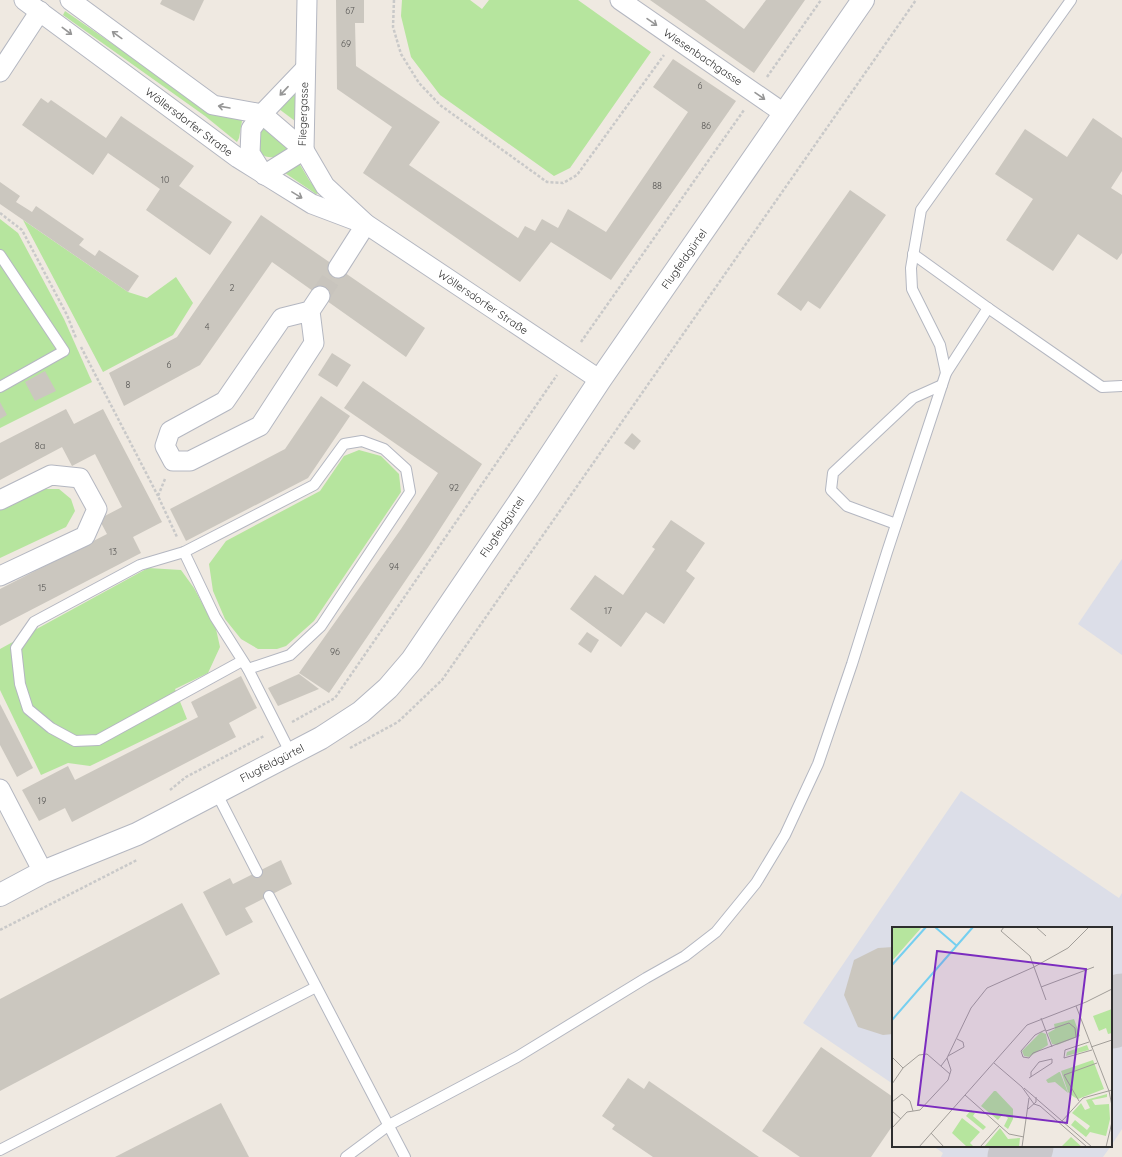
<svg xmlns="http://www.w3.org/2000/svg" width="1122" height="1157" viewBox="0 0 1122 1157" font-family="Quicksand,sans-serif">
<rect width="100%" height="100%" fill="#efe9e1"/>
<g fill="#dcdee8">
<polygon points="1122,559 1122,655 1078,624"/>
<polygon points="961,791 1119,898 1122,893 1122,1129 1111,1146 1111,928 893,928 893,1084 803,1023"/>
<polygon points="933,1146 1111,1146 1103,1157 941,1157 943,1153"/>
</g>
<g fill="#b6e59e">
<polygon points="402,0 470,0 482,9 489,0 578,0 651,52 570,168 554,176 440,95 411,57 401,16"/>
<polygon points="65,11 204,107 241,118 242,121 239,138 237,142 205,116 63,15"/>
<polygon points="296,91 299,124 279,109"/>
<path d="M261,127L266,128L289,148C285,151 282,154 278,156C268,160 257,155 258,143C258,137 260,132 261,127Z"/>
<polygon points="299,163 309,180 319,193 316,194 282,171"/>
<polygon points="0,219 18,233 64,319 92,382 0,428"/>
<polygon points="23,220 128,292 147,298 176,277 193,303 173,335 103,372"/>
<polygon points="359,450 381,456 399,474 401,492 314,621 286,646 277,649 258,649 241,639 225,619 213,591 209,564 226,541 320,491 344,456"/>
<polygon points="41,489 59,489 71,499 75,511 66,527 0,558 0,510"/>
<polygon points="148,568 181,570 194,588 216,629 220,647 208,673 175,689 187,719 90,766 68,763 41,775 0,690 0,649"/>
</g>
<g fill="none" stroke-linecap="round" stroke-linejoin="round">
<g stroke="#c9c8cc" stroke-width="59">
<polyline points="1111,1019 1122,1003"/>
<polyline points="1017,1157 1024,1146"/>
</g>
</g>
<g fill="#cbc7bf">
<polygon points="162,0 204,0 194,21 160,4"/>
<polygon points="336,0 364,0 364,23 355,23 356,66 440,122 409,165 518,238 525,226 535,231 542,219 558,228 568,209 606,232 688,112 653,87 673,59 736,101 611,280 551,242 520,282 363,173 392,127 337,89"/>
<polygon points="650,0 705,0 744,29 766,0 805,0 754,73"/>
<polygon points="41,98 48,103 51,100 106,138 121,116 194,166 179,186 232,222 210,255 146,210 160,189 108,153 93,175 22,125"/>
<polygon points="1093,118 1122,138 1122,171 1111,188 1122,195 1122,253 1117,260 1078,234 1053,271 1006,240 1033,199 995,174 1025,129 1067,157"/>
<polygon points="0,182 20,196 16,202 32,212 36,206 84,239 79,245 95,256 99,250 139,276 128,292 0,204"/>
<polygon points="850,190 886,215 820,309 808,301 801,311 777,294"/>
<polygon points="261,215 425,328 406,357 272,262 200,365 124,406 109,373 177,337"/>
<polygon points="332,353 351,365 337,387 318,375"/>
<polygon points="45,371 56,391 35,401 25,382"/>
<polygon points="363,381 482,464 429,546 329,693 299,673 401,529 438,473 344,408"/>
<polygon points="321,396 350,416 308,478 186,541 170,509 285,449"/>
<polygon points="0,402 7,415 0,419"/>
<polygon points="66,409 74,424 103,409 162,522 133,537 141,553 0,626 0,589 107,534 99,519 122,507 95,454 72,466 62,447 0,480 0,443"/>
<polygon points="632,433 641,441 634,450 624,443"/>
<polygon points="671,520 705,543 686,571 695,578 664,624 646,612 621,647 570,609 595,575 623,595 655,549 652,547"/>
<polygon points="587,632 599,640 591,653 578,644"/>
<polygon points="299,674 319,689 278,706 268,688"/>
<polygon points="241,676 257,708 229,723 236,737 72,822 65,808 39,821 22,790 68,766 75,780 198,717 191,702"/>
<polygon points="0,704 33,768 17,777 0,745"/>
<polygon points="281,860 292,884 245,908 253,922 226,936 203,892 230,878 233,884"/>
<polygon points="182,903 220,974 0,1091 0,999"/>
<polygon points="893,947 893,1034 883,1035 858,1027 844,995 854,960 878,948"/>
<polygon points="821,1047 893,1097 893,1125 871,1157 800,1157 762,1131"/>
<polygon points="628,1078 644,1089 649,1081 759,1157 653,1157 612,1129 615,1125 602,1116"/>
<polygon points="221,1103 249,1157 115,1157"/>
</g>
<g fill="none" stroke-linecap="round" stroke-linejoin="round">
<polyline stroke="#c8c4bd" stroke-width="19" stroke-dasharray="19 10" stroke-linecap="butt" points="320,296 338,268"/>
<defs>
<g id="lane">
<polyline points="913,254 988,308 1102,387 1122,386"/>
<polyline points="0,255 64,351 0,387"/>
<polyline points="946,373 940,345 912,289 911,268 921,210 1071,0"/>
<polyline points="896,524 847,506 831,490 833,473 913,398 942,385"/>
<polyline points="184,552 215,617 248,669 291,754"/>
<polyline points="242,661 98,740 75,741 51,728 28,709 20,684 16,648 34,622 140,565 184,552 314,485 344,444 362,441 384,449 406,469 410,492 321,626 290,655 248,669"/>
<polyline points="216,792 257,872"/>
<polyline points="269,896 405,1157"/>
<polyline points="0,1150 316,987"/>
<polyline points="346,1157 389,1125 517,1057 646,978 685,956 716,932 756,883 785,835 818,764 852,664 887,552 946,373 988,308"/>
</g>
<g id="street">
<polyline points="24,0 238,158 312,204 357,221"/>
<polyline points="70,0 213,105 262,114 304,150 325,186 366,224 600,380"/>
<polyline points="620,0 785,114"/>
<polyline points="0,72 40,11"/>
<polyline points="304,150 307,0"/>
<polyline points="262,172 250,153 251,129 262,114 305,69"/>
<polyline points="264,175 304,150"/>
<polyline points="338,268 366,224"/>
<polyline points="310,311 314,343 260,426 190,461 173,461 165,446 170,431 225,401 282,318 310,311 320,296"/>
<polyline points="0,500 51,475 80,478 97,509 85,536 0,576"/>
<polyline points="0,789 43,872"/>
</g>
<polyline id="secondary" points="0,895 43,872 137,834 321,738 361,712 388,688 412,660 528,489 600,380 863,0"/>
</defs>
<use href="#lane" stroke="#b4b7c1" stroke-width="12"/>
<use href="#street" stroke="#b4b7c1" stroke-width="21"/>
<use href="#secondary" stroke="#b4b7c1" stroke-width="24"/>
<g stroke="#c9c9c9" stroke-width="2.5" stroke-dasharray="3 2" stroke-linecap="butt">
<polyline points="394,0 393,27 401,54 419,83 440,105 547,182 563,183 577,175 664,55"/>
<polyline points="767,77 821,0"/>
<polyline points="0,213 22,230 67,315 76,338"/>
<polyline points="581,342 744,110"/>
<polyline points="81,347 158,496"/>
<polyline points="165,479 158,496 177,537"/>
<polyline points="292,722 335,698 557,375"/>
<polyline points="350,748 398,722 442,680 916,0"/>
<polyline points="170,790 186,777 264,736"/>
<polyline points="0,930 137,860"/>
</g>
<use href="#lane" stroke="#fff" stroke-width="10"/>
<use href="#street" stroke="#fff" stroke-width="19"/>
<use href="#secondary" stroke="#fff" stroke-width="22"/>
</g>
<defs><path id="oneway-shaft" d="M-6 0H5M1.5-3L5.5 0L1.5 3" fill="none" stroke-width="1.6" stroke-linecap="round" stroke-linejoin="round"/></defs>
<g stroke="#969696">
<use href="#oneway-shaft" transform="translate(652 22) rotate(35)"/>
<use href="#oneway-shaft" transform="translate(67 31) rotate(37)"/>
<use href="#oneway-shaft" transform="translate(117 35) rotate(-144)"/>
<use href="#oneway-shaft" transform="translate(284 91) rotate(133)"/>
<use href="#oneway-shaft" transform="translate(760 96) rotate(35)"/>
<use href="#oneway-shaft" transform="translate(224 107) rotate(-170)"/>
<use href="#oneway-shaft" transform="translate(297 195) rotate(31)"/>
</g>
<g text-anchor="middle" stroke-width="3" stroke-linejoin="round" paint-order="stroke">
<g font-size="9" fill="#555452">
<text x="350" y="14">67</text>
<text x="346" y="47">69</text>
<text x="700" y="89">6</text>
<text x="706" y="129">86</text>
<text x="165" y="183">10</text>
<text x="657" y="189">88</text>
<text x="232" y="291">2</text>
<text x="207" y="330">4</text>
<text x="169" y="368">6</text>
<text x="128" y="388">8</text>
<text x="40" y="449">8a</text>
<text x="454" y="491">92</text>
<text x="113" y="555">13</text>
<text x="394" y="570">94</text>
<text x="42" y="591">15</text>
<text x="608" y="614">17</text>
<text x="335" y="655">96</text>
<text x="42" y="804">19</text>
</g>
<g font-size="11" fill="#2e2e2e" stroke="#fff">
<text transform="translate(703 57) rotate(34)" y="4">Wiesenbachgasse</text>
<text transform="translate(303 114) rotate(-88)" y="4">Fliegergasse</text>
<text transform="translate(189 122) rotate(37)" y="4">Wöllersdorfer Straße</text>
<text transform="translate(684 259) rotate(-55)" y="4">Flugfeldgürtel</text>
<text transform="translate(483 302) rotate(34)" y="4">Wöllersdorfer Straße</text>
<text transform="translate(502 527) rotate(-56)" y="4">Flugfeldgürtel</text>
<text transform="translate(272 763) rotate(-27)" y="4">Flugfeldgürtel</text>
</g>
</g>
<g transform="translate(892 927)">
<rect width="220" height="220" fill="#efe9e1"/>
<path d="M0,0H30L0,34ZM220,82V106L216,107L214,101L207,104L201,89ZM182,92L188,109L165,118L160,117L156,106L163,102L162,97ZM149,105L154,107L156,118L137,130L132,129L130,124ZM195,118L197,123L174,129L175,125ZM201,133L212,162L186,172L182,170L176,165L169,144ZM167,145H168L176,166L163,155L156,156L154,153ZM102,164H104L121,182V192L116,202L112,199L116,191L111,187L106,193L89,179ZM215,167V170L200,173L203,178L217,177L218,192L214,209L198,205L194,210L179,198L183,193L195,203L198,199L180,186L189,176L193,183L198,181L194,173ZM79,183L83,186L81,189L94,200L91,203L74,189ZM70,191L88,205L78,216L82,220L74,219L60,206ZM108,201L116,212L128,211L127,220H92ZM179,210L190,220H169Z" fill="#b6e59e"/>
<path fill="none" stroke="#75cff0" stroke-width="2" d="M43,0L65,19M0,38L34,0M0,93L81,0"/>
<path fill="none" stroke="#a29e99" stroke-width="1" d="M112,0L109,4L138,29L154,73M144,0L154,9M149,60L202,40M184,79L217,164L220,179M149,91L160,120M153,103L143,108L129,124L131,130L137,131L141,126L184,110L183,101L177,96L154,104M197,115L173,123L172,131L200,123M199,120L220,113M56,129L72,120L71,115L65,112M0,130L11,141L0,157M102,136L130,160L142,177L148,179L195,220M49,139L55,131L79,81L95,61L142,40L176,21L197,0M11,141L27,128L35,127L58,147M137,151L160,136V132L147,135L139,145V150M132,161L200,220M73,168L117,207L132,210M187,174L172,148L205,136M0,175L10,167L18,174L21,184M136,182L144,175V170M0,184L9,192M170,194L191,171L220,163M0,201L15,185L28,183L56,153L59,143L55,131M39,206L52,220M27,220L135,98L194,75L220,62M88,220L107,199M130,220L137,171M214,220L220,195"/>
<path fill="#7b2cbf" fill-opacity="0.15" stroke="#7b2cbf" stroke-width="2" d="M45,24L194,42L175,196L26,178Z"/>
<rect width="220" height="220" fill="none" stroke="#2e2e2e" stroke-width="2"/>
</g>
</svg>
